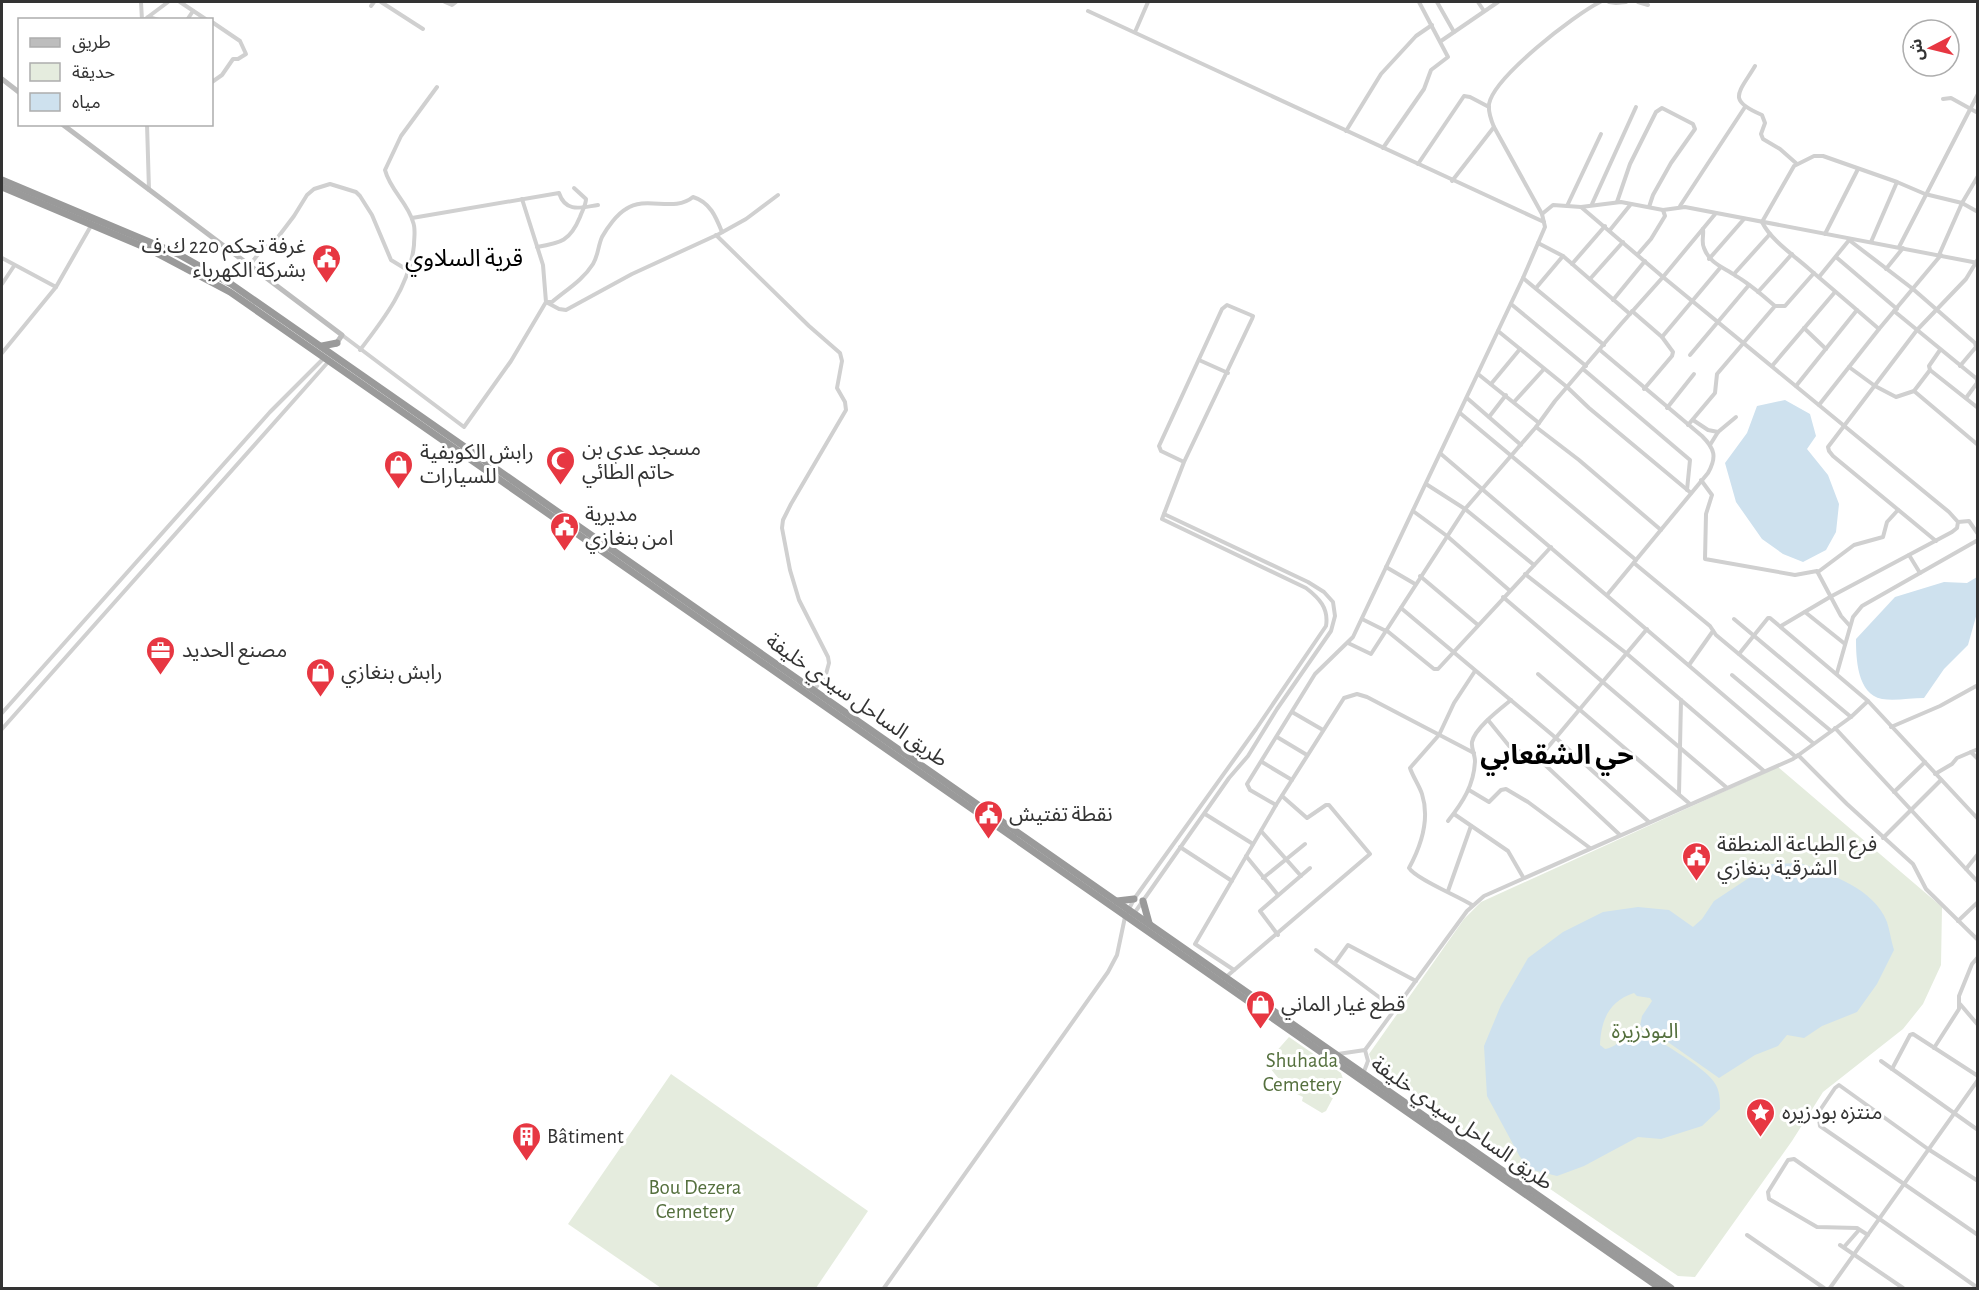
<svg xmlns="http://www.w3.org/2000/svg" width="1979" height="1290" viewBox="0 0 1979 1290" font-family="'Alegreya Sans','Noto Sans Arabic',sans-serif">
<rect width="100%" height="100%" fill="#fff"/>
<g fill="#e5ecde">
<polygon points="1778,767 1942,907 1941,965 1923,1004 1903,1029 1823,1092 1792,1141 1695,1277 1678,1276 1375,1070 1369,1054 1464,919 1481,902"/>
<polygon points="1289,1037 1341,1073 1343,1079 1326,1111 1322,1113 1302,1101 1303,1097 1287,1089 1266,1063"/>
<polygon points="671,1074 868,1211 816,1288 661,1288 568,1224"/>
</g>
<g fill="#cee1ee">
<polygon points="1785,400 1810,414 1816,436 1807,449 1828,475 1839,504 1836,532 1826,550 1803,562 1783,554 1762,539 1736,502 1725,463 1747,433 1757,406"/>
<path d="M1977,577V613L1968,645L1944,669L1924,698C1911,698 1895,701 1882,699C1857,694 1856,658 1856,639L1895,597L1944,582L1967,583Z"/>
<path d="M1800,863C1831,875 1874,888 1887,922C1890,931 1891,941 1894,950L1877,984L1857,1012L1822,1026L1804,1038L1787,1035L1778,1046L1755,1055L1719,1078L1665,1040L1640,1026L1642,1016L1652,1001L1650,998L1637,996L1634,993C1609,1001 1601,1020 1600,1045L1605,1049C1619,1047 1624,1034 1637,1028C1654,1038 1705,1067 1714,1082C1720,1090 1720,1100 1720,1109L1702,1126L1661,1139L1638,1137L1584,1166L1557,1176L1533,1170L1520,1157L1487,1096L1484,1046L1501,1005L1528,958L1563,932L1603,912L1638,907L1669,910L1693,927L1702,919L1714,901L1770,864Z"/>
</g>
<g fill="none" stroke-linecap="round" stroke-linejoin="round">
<g stroke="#d0d0d0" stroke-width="4">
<polyline points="141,2 142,20"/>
<polyline points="180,2 207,20"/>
<polyline points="381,2 423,29"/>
<polyline points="445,2 452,5 456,2"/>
<polyline points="1437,2 1454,32"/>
<polyline points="1478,2 1484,11"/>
<polyline points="1609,2 1616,3 1626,2"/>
<polyline points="1638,2 1648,5"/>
<polyline points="371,6 374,2"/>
<polyline points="1088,11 1544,222"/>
<polyline points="148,17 159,20"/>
<polyline points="144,20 168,2"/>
<polyline points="187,20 193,11"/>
<polyline points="212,22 240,41 246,54 238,59 233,59 222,75 212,82"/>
<polyline points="1135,32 1148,2"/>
<polyline points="1441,41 1498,2"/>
<path d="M1755,66C1739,93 1726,100 1762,115L1765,123L1761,134L1763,139L1780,149L1797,164"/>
<polyline points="1943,99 1951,98 1978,113"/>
<polyline points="147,124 149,190"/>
<polyline points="1346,131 1381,74 1416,36 1432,25"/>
<polyline points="1383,148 1424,89 1431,70 1448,57 1419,2"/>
<polyline points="1418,164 1464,96 1470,97 1489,107"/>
<polyline points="1978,176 1962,203 1978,212"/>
<polyline points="1452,181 1494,127"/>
<polyline points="522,199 543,265 546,302 559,309 566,310 632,274 719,234 746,219 778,195"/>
<polyline points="1617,202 1630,164 1656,112 1662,108 1693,124 1695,129 1671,163 1653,195 1649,207"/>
<polyline points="1592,204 1636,107"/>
<polyline points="1567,206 1601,134"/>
<polyline points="1680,206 1745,107"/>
<polyline points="1581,207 1663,277 1949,512 1958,522 1957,528 1952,532 1830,597 1781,626"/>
<polyline points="1542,214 1553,205 1581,207 1621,202 1663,210 1685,207 1978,263"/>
<path d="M412,218L559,193C566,214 583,207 598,205"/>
<polyline points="1610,230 1631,204"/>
<polyline points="1825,234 1858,169"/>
<polyline points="716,235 809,326 840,353 842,361 837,388 845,402 846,410 791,504 783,520 782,528 790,570 799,600 828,657 829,663 826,674 814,690"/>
<polyline points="1849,240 1913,289 1975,343 1976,347 1960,366"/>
<polyline points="1871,242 1897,182"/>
<polyline points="1538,243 1563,256 1630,314"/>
<path d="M537,247C561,243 570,241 580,217C582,211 586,205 586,199L574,188"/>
<polyline points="1899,247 1978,94"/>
<polyline points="1638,254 1651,239 1665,216 1663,210"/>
<polyline points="1836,257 1897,309"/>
<polyline points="2,258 56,287"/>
<polyline points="1709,259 1744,219"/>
<polyline points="1572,264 1605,226"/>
<polyline points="249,266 263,248 272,245 294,216 307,195 314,189 330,184 356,192 360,196 372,215 391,260 409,271"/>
<polyline points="1886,269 1903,248"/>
<polyline points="1734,274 1770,234"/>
<polyline points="1819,277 1850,239"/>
<polyline points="1523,278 1604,345"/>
<polyline points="1590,279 1623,242"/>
<polyline points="2,284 14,266"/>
<polyline points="1536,288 1563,256"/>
<polyline points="1758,292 1792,254"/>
<polyline points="1613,300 1645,261"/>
<polyline points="1511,304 1586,366"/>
<polyline points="1775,306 1785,306 1814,273"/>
<polyline points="1632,311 1662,337 1673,352 1672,356 1644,389"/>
<polyline points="1894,311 1977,379 1977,383 1966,398"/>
<polyline points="1804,328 1826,349"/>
<path d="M1879,329C1855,308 1831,288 1808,268C1792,254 1771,240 1762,222L1794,166L1814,156H1823L1897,182L1925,194L1962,203L1939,255"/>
<polyline points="1498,331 1567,387 1589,408 1691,493"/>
<path d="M342,335L464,427L511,361L546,302H552C566,290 583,280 593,264C598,256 598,246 602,237C607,228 617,214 626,209C646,195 674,213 693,197C710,202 716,217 722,232"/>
<polyline points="1662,337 1720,268"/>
<path d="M360,350C384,319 410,285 414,245C414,237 416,229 413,222C408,203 390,190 385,170L401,136L437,87"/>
<path d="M1600,350L1702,436C1715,449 1717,457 1708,473L1607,595"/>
<polyline points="1940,350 1929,366 1930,370 1978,408"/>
<polyline points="2,353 56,287 92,224"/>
<polyline points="1690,355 1749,285"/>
<polyline points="1199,360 1228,373"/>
<polyline points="1772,366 1835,292"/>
<polyline points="1849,367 1875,386 1896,397 1914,391 1930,370"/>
<polyline points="1583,369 1690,460 1687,490"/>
<polyline points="1478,374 1539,423"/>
<polyline points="1491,384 1520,349"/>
<polyline points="1796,386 1857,310"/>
<polyline points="1914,391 1978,445"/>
<polyline points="1467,398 1521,445"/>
<polyline points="1514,402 1544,369"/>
<polyline points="1819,405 1879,329 1941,255"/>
<polyline points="1667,408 1694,374"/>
<polyline points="1460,413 1636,560"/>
<polyline points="1489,417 1506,395"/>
<polyline points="1693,420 1708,430 1718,432"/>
<path d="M1688,425L1715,393L1717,374L1775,306C1762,295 1750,284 1736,276C1723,267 1710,264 1704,248C1701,242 1704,236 1703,229"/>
<polyline points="1536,427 1579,460 1661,530"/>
<polyline points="1710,445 1718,432 1736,417"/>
<polyline points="1441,454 1796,757"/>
<polyline points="1701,480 1712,495 1706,514 1705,559 1795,575 1817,571 1841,616 1850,626"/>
<polyline points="1426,484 1465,509 1534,565"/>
<polyline points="1413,511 1447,536 1509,590"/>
<polyline points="1958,522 1969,521 1978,534"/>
<polyline points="1936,541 1833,456 1829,451 1828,447 1917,330 1966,279 1978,259"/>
<polyline points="1909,555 1920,573"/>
<polyline points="1634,563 1710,626 1716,635 1831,731"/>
<polyline points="1386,567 1415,584"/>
<polyline points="1818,572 1854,545 1883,537 1887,522 1898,510"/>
<polyline points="1525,574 1626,653 1764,771"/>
<polyline points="1420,576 1478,625"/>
<polyline points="1503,597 1726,787"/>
<polyline points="1401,608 1556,738 1649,822"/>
<polyline points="1805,612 1845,644"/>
<polyline points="1362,619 1386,631"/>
<polyline points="1734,619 1851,717"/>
<polyline points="1386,630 1434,669 1438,669 1551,547"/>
<polyline points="1348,643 1371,654 1465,509 1536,427 1555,401 1621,324 1663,277 1716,213"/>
<polyline points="1689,665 1713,631"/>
<polyline points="1837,673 1853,617 1862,606 1978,540"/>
<polyline points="1538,674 1690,804"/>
<polyline points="1732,675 1813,743"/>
<polyline points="1868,701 1978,819"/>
<polyline points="1292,712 1323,730"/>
<polyline points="2,713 270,412 324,358"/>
<polyline points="1488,720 1510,747 1542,762 1620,835"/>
<polyline points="1891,727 1940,706 1978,685"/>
<polyline points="1835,728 1978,882"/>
<polyline points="2,729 329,361"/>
<polyline points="1277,737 1307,755"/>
<polyline points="1971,752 1978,759"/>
<polyline points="1798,755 1847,804 1913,864 1926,889 1978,940"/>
<polyline points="1538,759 1647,629"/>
<polyline points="1262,762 1292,780"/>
<polyline points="1935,774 1952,764 1957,758 1978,749"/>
<polyline points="1469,790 1489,802 1501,790 1506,789 1528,802 1590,848"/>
<polyline points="1894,792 1925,762"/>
<polyline points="1679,794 1681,700"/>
<path d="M1276,805L1250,790L1247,784L1315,674L1353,637L1523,278L1545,227L1542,214L1494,127C1491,120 1488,112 1489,104C1494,77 1574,15 1600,2"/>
<polyline points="1205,814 1253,844"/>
<polyline points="1454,814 1508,851 1523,877"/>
<path d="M1448,821C1463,802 1474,785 1475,761C1475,755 1471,748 1472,742C1475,728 1500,709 1511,700"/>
<polyline points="1261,831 1301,876"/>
<polyline points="1883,838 1941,780"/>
<polyline points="1180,847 1232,881"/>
<polyline points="1246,856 1278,895"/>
<polyline points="1966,869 1978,854"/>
<polyline points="1263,878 1305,844"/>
<polyline points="1448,891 1471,826"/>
<path d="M1472,905C1458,896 1416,879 1409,868C1421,846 1430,819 1422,794C1419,785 1413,777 1410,768L1439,735L1454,703L1475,671"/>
<polyline points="1133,915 1229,778 1248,756 1277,709 1331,631 1335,616 1333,602 1324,592 1308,582 1164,514"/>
<polyline points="1958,921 1978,902"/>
<polyline points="1278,935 1260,911 1310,868"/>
<polyline points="1316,950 1395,1009"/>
<polyline points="1335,963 1348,945 1416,981"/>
<polyline points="1234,970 1195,944 1276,805 1344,698 1357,694 1367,697 1474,753"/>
<polyline points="1226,977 1370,854 1329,805 1326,805 1307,818 1282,796"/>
<polyline points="1960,1004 1978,1025"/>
<polyline points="1934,1048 1959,1009 1959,996 1972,964 1978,957"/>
<polyline points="1338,1054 1365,1050 1467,911 1484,896 1793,759 1851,717 1868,701 1770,618 1768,618 1739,654"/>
<polyline points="1881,1061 1978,1130"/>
<polyline points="1892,1069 1910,1035 1913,1034 1978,1076"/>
<polyline points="1363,1074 1368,1061 1365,1050"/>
<polyline points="1978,1181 1928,1149 1839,1085 1835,1088 1818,1113 1820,1126 1978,1235"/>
<polyline points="1747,1235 1824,1288"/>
<polyline points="1868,1235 1857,1228 1817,1227 1769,1199 1768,1192 1788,1160 1794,1159 1978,1288"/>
<polyline points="1840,1245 1903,1288"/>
<polyline points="1844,1247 1859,1230"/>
<path d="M884,1288L1108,972L1117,955L1125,917L1134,899L1256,729L1326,626C1329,608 1319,598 1306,588L1162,519L1184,462L1252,319L1253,316L1227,305L1222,309L1159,446L1161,451L1184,462"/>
<polyline points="1830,1288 1978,1080"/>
</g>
<g stroke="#bdbdbd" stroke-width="5">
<polyline points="2,79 20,93"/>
<polyline points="62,124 342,335 336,344"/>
</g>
<g stroke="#9a9a9a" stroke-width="7">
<polyline points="2,180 178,254 231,284 1671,1288"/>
<polyline points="2,187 149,249 230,292 1660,1288"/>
<polyline points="322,346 337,343"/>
<polyline points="1117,901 1134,899"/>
<polyline points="1143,901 1149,923"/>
</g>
</g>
<defs>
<symbol id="civic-pin" viewBox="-11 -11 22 30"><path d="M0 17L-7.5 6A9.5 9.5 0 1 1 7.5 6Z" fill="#e73742" stroke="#fff"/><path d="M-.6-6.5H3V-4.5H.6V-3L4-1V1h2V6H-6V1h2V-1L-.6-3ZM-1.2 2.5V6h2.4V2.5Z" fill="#fff"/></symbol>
<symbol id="mosque-pin" viewBox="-11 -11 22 30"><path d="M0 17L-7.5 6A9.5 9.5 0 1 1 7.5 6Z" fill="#e73742" stroke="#fff"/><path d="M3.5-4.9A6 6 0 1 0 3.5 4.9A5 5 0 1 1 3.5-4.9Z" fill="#fff"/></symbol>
<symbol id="shop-pin" viewBox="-11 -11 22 30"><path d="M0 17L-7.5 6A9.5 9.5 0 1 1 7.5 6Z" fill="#e73742" stroke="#fff"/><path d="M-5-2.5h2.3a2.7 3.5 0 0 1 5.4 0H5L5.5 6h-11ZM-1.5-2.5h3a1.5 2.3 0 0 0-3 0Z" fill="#fff"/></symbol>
<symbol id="office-pin" viewBox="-11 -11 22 30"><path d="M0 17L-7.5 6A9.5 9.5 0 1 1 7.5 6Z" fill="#e73742" stroke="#fff"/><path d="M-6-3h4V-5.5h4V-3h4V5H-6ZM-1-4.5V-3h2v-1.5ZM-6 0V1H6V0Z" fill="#fff"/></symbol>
<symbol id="sight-pin" viewBox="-11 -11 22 30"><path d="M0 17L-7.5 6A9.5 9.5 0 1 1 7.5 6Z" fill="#e73742" stroke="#fff"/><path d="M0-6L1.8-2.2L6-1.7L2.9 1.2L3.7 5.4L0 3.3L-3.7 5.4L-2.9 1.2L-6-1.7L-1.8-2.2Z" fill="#fff"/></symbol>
<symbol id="building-pin" viewBox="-11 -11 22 30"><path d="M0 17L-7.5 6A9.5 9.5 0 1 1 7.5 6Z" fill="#e73742" stroke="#fff"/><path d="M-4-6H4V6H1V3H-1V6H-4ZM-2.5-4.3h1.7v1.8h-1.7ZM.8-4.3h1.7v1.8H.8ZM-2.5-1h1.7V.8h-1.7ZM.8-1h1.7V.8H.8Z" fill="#fff"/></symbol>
</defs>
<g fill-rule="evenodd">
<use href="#civic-pin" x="310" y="242" width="33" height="45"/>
<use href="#mosque-pin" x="544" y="444" width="33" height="45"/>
<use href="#shop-pin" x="382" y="448" width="33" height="45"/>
<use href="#civic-pin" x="548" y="510" width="33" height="45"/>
<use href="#office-pin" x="144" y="634" width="33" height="45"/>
<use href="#shop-pin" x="304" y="656" width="33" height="45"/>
<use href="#civic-pin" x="972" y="798" width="33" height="45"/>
<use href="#civic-pin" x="1680" y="840" width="33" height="45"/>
<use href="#shop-pin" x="1244" y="988" width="33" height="45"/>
<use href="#sight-pin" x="1744" y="1096" width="33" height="45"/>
<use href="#building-pin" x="510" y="1120" width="33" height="45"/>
</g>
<g text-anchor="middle" stroke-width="6" stroke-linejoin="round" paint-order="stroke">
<g font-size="21" fill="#333" stroke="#fff" text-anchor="start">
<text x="306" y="253" text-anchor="end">غرفة تحكم 220 ك.ف<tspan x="306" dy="24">بشركة الكهرباء</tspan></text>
<text x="582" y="455">مسجد عدي بن<tspan x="582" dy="24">حاتم الطائي</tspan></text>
<text x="420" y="459">رابش الكويفية<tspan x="420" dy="24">للسيارات</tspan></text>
<text x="585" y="521">مديرية<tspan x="585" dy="24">امن بنغازي</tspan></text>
<text x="182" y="657">مصنع الحديد</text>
<text x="341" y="679">رابش بنغازي</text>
<text x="1009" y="821">نقطة تفتيش</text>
<text x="1717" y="851">فرع الطباعة المنطقة<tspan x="1717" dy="24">الشرقية بنغازي</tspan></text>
<text x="1281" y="1011">قطع غيار الماني</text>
<text x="1782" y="1119">منتزه بودزيره</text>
<text x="547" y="1143">Bâtiment</text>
</g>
<g font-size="21" fill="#333" stroke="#fff">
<text transform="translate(857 700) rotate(35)" y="7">طريق الساحل سيدي خليفة</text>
<text transform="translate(1462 1123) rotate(35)" y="7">طريق الساحل سيدي خليفة</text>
</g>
<g font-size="21" fill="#55703e" stroke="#fff">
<text x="1645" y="1038">البودزيرة</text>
<text x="1302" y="1067">Shuhada<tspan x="1302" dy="24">Cemetery</tspan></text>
<text x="695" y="1194">Bou Dezera<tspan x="695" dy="24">Cemetery</tspan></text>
</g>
<g font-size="24" fill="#000" stroke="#fff">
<text x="464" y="266">قرية السلاوي</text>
</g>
<g font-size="27" font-weight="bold" fill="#000" stroke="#fff">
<text x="1557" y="764">حي الشقعابي</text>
</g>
</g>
<rect width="1979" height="1290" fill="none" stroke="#333333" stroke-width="6"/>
<rect x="18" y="18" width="195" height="108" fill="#ffffff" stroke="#adadad" stroke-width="1.5"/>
<rect x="30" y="38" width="30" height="9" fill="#bdbdbd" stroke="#adadad" stroke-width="1.5"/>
<text x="72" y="48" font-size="18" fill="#333333">طريق</text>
<rect x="30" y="63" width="30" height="18" fill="#e5ecde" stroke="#adadad" stroke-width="1.5"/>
<text x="72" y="78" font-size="18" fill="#333333">حديقة</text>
<rect x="30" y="93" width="30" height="18" fill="#cee1ee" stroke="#adadad" stroke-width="1.5"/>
<text x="72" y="108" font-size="18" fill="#333333">مياه</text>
<g transform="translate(1931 48) rotate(263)"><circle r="28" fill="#ffffff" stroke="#adadad" stroke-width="1.5"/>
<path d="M0-4.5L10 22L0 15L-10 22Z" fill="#e73742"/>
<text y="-9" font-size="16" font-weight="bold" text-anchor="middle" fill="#333333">ش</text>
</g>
</svg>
